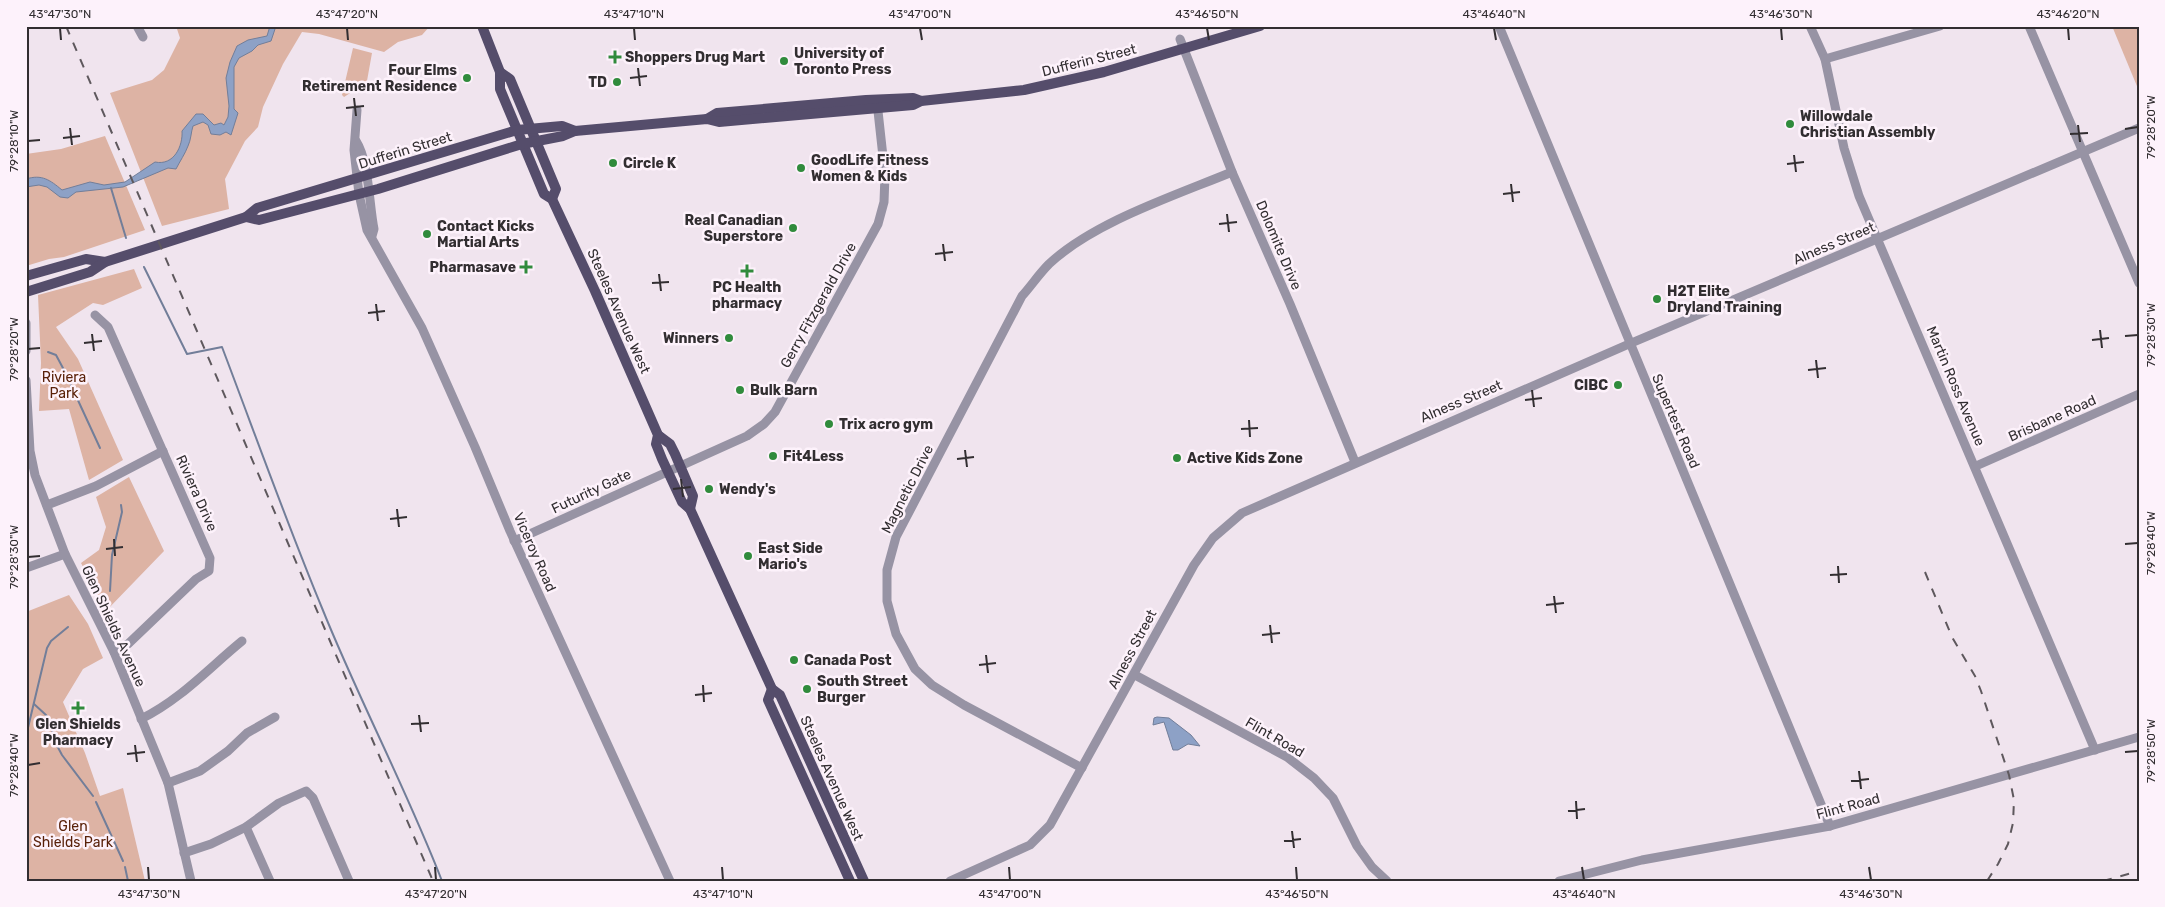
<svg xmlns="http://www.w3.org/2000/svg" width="2165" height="907" viewBox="0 0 2165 907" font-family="Rubik,sans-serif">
<rect width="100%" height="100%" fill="#f0e4ee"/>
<g fill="#ddb3a4">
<polygon points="176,26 430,26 422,35 398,42 384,52 319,34 302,32 283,64 263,107 258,127 245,141 225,179 229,209 162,226 110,93 152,80 164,70 180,38"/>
<polygon points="2112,26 2139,26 2139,91"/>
<polygon points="353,48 372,53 365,92 355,90 344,97 342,95"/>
<polygon points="105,136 145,230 64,257 49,259 26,266 26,154 61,149"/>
<polygon points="134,269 142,288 103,305 93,303 56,327 78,359 123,460 89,480 69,409 39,411 41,363 38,295"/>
<polygon points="129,477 164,551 106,611 81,563 99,550 106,527 96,497"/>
<polygon points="69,595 88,624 103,658 83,669 63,702 85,753 100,796 123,788 145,881 26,881 26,612"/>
</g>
<g fill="#8da1c6" stroke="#727e99">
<path d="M270,26H276L271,41L258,45L252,51L239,58L234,67V109L238,113L231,135L226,132L220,135L211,134L208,125L203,122L193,126C191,132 191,140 188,146C185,154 180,161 176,169L168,168L123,187L76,192L68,198L60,197L47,187L39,185L26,187V179C42,174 50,180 62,190L90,182L104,185L125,182L155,162C174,166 183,146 182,131L196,114H203L214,125L221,123L224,125L228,117L229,106L226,78L230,62L237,46L248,40L267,36Z"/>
<polygon points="1157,717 1169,718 1191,735 1200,746 1188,744 1178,750 1173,750 1164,722 1153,725 1154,718"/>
</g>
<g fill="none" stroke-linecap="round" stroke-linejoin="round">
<g stroke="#727e99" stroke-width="2">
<polyline points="111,188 126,238"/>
<path d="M144,267L187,354L222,347C255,434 286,521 322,608C359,700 406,788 442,881"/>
<polyline points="48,352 56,355 64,370 100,448"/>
<polyline points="110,591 112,555 122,512 121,505"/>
<polyline points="34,704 46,715 51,723 54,740 62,755 93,796"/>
<polyline points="26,736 47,648 51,641 68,627"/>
<polyline points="96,802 123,861"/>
<polyline points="125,867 128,881"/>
</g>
<g stroke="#9793a4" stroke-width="9">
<polyline points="137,26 143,37"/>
<polyline points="1499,26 1830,826"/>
<polyline points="1810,26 1825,59 1844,148 1859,196 2095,750"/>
<polyline points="2029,26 2139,283"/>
<polyline points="1180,39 1232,172 1290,304 1355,462"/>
<polyline points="1825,59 1940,26"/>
<polyline points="357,110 354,150 359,194 367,230 422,328 475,447 510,531 670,881"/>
<path d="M356,141C369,161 369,204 374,229L372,236"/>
<polyline points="95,315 108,327 210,558 209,571 196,579 128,644 114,652"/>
<polyline points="26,323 26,351"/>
<polyline points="26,380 30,451 35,475 65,554 114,652 168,783 191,881"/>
<polyline points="1976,466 2139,394"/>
<polyline points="47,505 96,486 163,451"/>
<polyline points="514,541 747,436 764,424 775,412 878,224 884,202 885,175 877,102"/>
<polyline points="26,568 65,554"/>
<polyline points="1135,675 1287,757 1314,778 1333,798 1357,846 1372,867 1387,881"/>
<path d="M141,719C180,700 209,668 242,641"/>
<path d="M1082,768L964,705L932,685L915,669L896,634L887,601V570L896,537L1022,296C1031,286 1039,274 1049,264C1094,222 1174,196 1232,172"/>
<polyline points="168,783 200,771 228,751 247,733 275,717"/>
<polyline points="246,827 270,881"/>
<polyline points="184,853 211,844 246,827 279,803 306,791 313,798 349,881"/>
<polyline points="950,881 1030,845 1050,825 1194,565 1213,538 1242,513 1629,344 2139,128"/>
<polyline points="1559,881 1642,860 1830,826 2139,737"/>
</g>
<g stroke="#554d6b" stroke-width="10">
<polyline points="482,26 500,72 500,89 544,194 552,199 595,291 658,435 656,444 662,459 682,502 690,509 772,689 780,695 864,881"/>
<polyline points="500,72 510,79 556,189 552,199"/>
<polyline points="707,119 717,113 866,100 913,98 921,101"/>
<polyline points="246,217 259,220 378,189 522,144 563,136 575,131 707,119 719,122 913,105 921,101 1024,90 1104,72 1260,26"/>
<polyline points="26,276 86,259 105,262"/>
<polyline points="26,292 90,272 105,262 246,217 257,208 517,130 562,126 575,131"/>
<polyline points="658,435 670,444 675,454 693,496 690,509"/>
<polyline points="772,689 768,700 850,881"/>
</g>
<g stroke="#5e585d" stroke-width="2" stroke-dasharray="9 9" stroke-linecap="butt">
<polyline points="66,26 433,881"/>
<polyline points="1925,572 1952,637 1975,676 1981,691 2009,775 2014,800 2013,823 2008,844 1998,864 1987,881"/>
<polyline points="2103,881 2139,871"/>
</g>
</g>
<path fill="none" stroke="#322e31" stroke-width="2" d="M60,28L61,40M347,28L348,40M634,28L635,40M920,28L922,40M1207,28L1209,40M1494,28L1496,40M1781,28L1782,40M2068,28L2069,40M638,68L640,86M630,78L647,76M354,98L356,116M346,108L364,106M2078,125L2080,142M70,128L72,145M2125,129L2138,127M2070,134L2088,133M63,138L80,136M28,141L40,140M1794,155L1796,172M1787,164L1804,162M1511,184L1513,202M1503,194L1520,192M1227,214L1229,232M1219,224L1237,222M943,244L945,261M935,254L953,252M659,274L661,291M652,283L669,282M376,304L378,321M368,313L385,311M2100,330L2102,348M92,334L94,351M2125,336L2138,335M2092,340L2109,338M84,343L102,341M28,349L40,348M1816,360L1818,378M1808,370L1826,368M1532,390L1534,407M1525,400L1542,398M1249,420L1250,437M1241,429L1258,428M965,450L967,467M957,459L974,457M681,479L683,497M673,489L691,487M397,509L399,527M390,519L407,517M114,539L115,556M2125,544L2138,543M106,549L123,547M28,557L40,556M1838,566L1839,583M1830,575L1847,574M1554,596L1556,613M1546,605L1564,603M1270,625L1272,643M1262,635L1280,633M986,655L988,673M979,665L996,663M703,685L704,702M695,695L712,693M419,715L421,732M411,724L429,723M135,745L137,762M2125,752L2138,751M127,754L145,752M28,765L40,763M1859,771L1861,789M1851,781L1869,779M1576,801L1577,819M1568,811L1585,809M1292,831L1294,848M1284,841L1301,839M148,867L149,880M435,867L436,880M722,867L723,880M1009,867L1010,880M1296,867L1297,880M1582,867L1584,880M1869,867L1871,880"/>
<g fill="#308b3c" stroke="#fdf2fb" stroke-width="2">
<path d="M612.5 49.5h5v5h5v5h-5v5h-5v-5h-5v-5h5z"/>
<circle cx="784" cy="61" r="5"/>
<circle cx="467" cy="78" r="5"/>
<circle cx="617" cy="82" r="5"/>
<circle cx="1790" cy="124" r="5"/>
<circle cx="613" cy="163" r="5"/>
<circle cx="801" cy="168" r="5"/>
<circle cx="793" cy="228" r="5"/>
<circle cx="427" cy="234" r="5"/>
<path d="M523.5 259.5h5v5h5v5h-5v5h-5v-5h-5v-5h5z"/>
<path d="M744.5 263.5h5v5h5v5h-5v5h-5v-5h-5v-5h5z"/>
<circle cx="1657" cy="299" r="5"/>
<circle cx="729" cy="338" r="5"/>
<circle cx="1618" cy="385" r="5"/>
<circle cx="740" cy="390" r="5"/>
<circle cx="829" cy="424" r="5"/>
<circle cx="773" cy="456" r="5"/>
<circle cx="1177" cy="458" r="5"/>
<circle cx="709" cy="489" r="5"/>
<circle cx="748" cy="556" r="5"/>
<circle cx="794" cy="660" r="5"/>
<circle cx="807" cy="689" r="5"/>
<path d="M75.5 700.5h5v5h5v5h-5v5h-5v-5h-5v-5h5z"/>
</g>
<g text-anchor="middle" stroke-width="5" stroke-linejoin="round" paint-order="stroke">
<g font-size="14" font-weight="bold" fill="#322e31" stroke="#fdf2fb" text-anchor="start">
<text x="794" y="58">University of<tspan x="794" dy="16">Toronto Press</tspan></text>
<text x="625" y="62">Shoppers Drug Mart</text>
<text x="457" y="75" text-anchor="end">Four Elms<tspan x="457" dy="16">Retirement Residence</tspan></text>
<text x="607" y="87" text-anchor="end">TD</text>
<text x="1800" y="121">Willowdale<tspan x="1800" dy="16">Christian Assembly</tspan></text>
<text x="811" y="165">GoodLife Fitness<tspan x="811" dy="16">Women &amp; Kids</tspan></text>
<text x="623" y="168">Circle K</text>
<text x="783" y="225" text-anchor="end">Real Canadian<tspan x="783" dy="16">Superstore</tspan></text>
<text x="437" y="231">Contact Kicks<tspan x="437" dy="16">Martial Arts</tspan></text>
<text x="516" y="272" text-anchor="end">Pharmasave</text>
<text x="747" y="292" text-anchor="middle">PC Health<tspan x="747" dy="16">pharmacy</tspan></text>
<text x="1667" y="296">H2T Elite<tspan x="1667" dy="16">Dryland Training</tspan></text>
<text x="719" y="343" text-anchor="end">Winners</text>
<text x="1608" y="390" text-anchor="end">CIBC</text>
<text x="750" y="395">Bulk Barn</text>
<text x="839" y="429">Trix acro gym</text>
<text x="783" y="461">Fit4Less</text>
<text x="1187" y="463">Active Kids Zone</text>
<text x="719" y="494">Wendy's</text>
<text x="758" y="553">East Side<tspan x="758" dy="16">Mario's</tspan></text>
<text x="804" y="665">Canada Post</text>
<text x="817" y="686">South Street<tspan x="817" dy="16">Burger</tspan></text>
<text x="78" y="729" text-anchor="middle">Glen Shields<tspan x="78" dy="16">Pharmacy</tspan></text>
</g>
<g font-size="14" fill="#322e31" stroke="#fdf2fb">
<text transform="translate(1089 60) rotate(-14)" y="5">Dufferin Street</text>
<text transform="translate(405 150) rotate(-17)" y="5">Dufferin Street</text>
<text transform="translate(1834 243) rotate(-23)" y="5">Alness Street</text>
<text transform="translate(1279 245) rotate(67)" y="5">Dolomite Drive</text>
<text transform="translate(818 305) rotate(-61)" y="5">Gerry Fitzgerald Drive</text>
<text transform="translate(619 311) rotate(66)" y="5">Steeles Avenue West</text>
<text transform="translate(1956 386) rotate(67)" y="5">Martin Ross Avenue</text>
<text transform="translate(1461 401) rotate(-23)" y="5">Alness Street</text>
<text transform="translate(2052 418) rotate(-24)" y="5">Brisbane Road</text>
<text transform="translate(1676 421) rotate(67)" y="5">Supertest Road</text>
<text transform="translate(907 489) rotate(-63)" y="5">Magnetic Drive</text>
<text transform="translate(591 491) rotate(-25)" y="5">Futurity Gate</text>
<text transform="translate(197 493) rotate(66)" y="5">Riviera Drive</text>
<text transform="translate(535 552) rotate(66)" y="5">Viceroy Road</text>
<text transform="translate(114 626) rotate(65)" y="5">Glen Shields Avenue</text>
<text transform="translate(1132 649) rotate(-62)" y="5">Alness Street</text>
<text transform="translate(1275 737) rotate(30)" y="5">Flint Road</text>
<text transform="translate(832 778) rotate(66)" y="5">Steeles Avenue West</text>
<text transform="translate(1848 806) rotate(-15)" y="5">Flint Road</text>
</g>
<g font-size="14" fill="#592109" stroke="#fdf2fb">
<text x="64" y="382">Riviera<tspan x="64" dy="16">Park</tspan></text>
<text x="73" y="831">Glen<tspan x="73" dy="16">Shields Park</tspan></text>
</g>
</g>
<rect width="2165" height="907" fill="none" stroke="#fdf2fb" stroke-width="55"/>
<rect x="28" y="28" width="2110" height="852" fill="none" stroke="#322e31" stroke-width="2"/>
<g font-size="12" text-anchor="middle" fill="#322e31">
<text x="60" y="18">43°47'30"N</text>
<text x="347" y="18">43°47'20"N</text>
<text x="634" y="18">43°47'10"N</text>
<text x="920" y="18">43°47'00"N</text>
<text x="1207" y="18">43°46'50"N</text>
<text x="1494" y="18">43°46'40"N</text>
<text x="1781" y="18">43°46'30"N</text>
<text x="2068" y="18">43°46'20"N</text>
<text transform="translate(2151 127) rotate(-90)" y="4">79°28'20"W</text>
<text transform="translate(14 141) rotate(-90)" y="4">79°28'10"W</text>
<text transform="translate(2151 335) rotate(-90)" y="4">79°28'30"W</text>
<text transform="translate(14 349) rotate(-90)" y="4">79°28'20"W</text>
<text transform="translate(2151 543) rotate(-90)" y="4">79°28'40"W</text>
<text transform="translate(14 557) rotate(-90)" y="4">79°28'30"W</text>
<text transform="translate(2151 751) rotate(-90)" y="4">79°28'50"W</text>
<text transform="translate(14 765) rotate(-90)" y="4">79°28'40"W</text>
<text x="149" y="898">43°47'30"N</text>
<text x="436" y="898">43°47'20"N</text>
<text x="723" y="898">43°47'10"N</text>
<text x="1010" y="898">43°47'00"N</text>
<text x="1297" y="898">43°46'50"N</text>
<text x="1584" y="898">43°46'40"N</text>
<text x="1871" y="898">43°46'30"N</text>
</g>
</svg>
